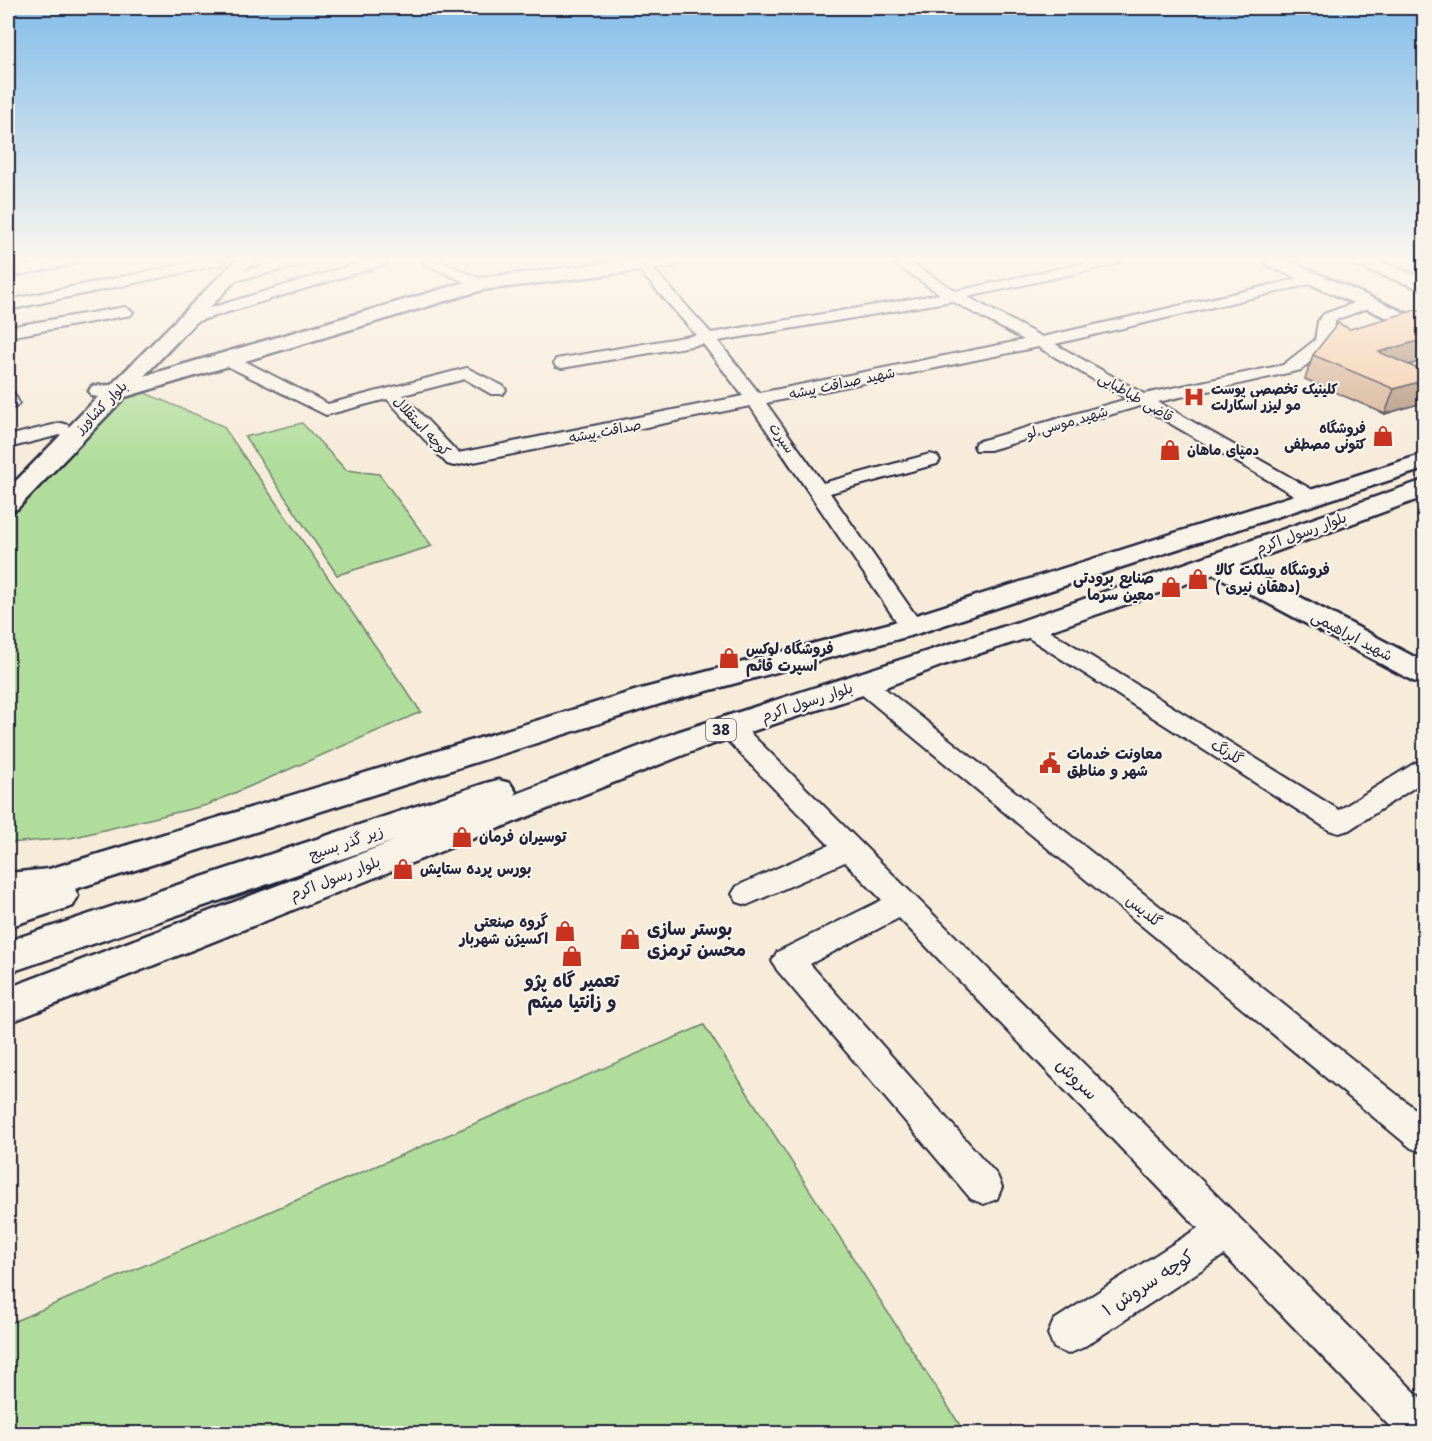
<svg xmlns="http://www.w3.org/2000/svg" width="1432" height="1441" viewBox="0 0 1432 1441" font-family="'Playpen Sans','Playpen Sans Arabic',sans-serif">
<rect width="100%" height="100%" fill="#f7ebda"/>
<filter id="ink" filterUnits="userSpaceOnUse"><feTurbulence type="fractalNoise" baseFrequency=".0167" numOctaves="2"/><feDisplacementMap in="SourceGraphic" scale="12" xChannelSelector="R" yChannelSelector="G"/><feConvolveMatrix kernelMatrix="1 2 1 2 8 2 1 2 1" color-interpolation-filters="sRGB"/></filter>
<g filter="url(#ink)">
<g fill="#b0dd9b" stroke="#69806b" stroke-width="1.5">
<polygon points="131,387 223,426 421,712 207,805 71,838 8,843 8,518"/>
<polygon points="302,423 346,470 379,474 432,546 337,575 245,437"/>
<polygon points="704,1025 965,1433 8,1433 8,1324"/>
</g>
<g fill="none" stroke-linecap="round" stroke-linejoin="round">
<defs>
<g id="minor">
<polygon points="48,261 77,261 70,265 8,277 8,269"/>
<polygon points="199,261 226,261 219,265 8,310 8,300"/>
<polygon points="284,261 309,261 307,264 226,283 219,279 221,276"/>
<polygon points="366,261 388,261 386,264 192,323 180,323 178,320 180,317"/>
<polygon points="423,261 441,261 485,281 487,284 480,288 475,287 425,264"/>
<path d="M631,261H646L711,333L940,294L891,261H908L956,291L1094,261H1120L1113,265L968,297L1042,337L1315,275L1322,279L1315,283L1055,344L1144,394L1283,365L1315,340L1318,321L1324,314L1368,298L1376,303L1373,306L1336,320L1329,345L1301,370L1158,402L1318,493L1321,497L1318,501H1304L1140,406L990,450H976L974,446L976,442L1127,399L1038,347L766,403L823,483L930,454L937,456L940,460L937,464L830,493L923,626L919,631L911,633L903,631L750,406L454,466L447,464L387,399L326,415L219,362L217,358L225,353L231,354L328,404L467,368L503,386L506,390L503,394H491L465,379L403,395L458,453L743,396L703,344L562,368L556,367L554,363L556,359L562,358L696,335ZM952,301L1024,340L759,393L718,341Z"/>
<polygon points="125,307 133,312 131,315 8,337 8,327"/>
<polygon points="8,392 14,393 19,403 16,407 8,408"/>
<polygon points="61,423 68,425 70,429 68,433 8,448 8,436"/>
<polygon points="1029,621 1037,623 1339,810 1415,763 1424,760 1424,781 1349,830 1339,833 1329,830 1021,633 1017,628 1021,623"/>
<polygon points="864,676 873,679 1424,1116 1424,1153 1411,1148 855,689 852,684 855,679"/>
<polygon points="729,719 738,721 1424,1401 1424,1434 1397,1434 1224,1255 1082,1348 1068,1354 1054,1348 1048,1334 1054,1320 1198,1228 899,918 810,964 997,1175 1002,1187 997,1199 984,1204 971,1199 777,970 772,961 777,952 882,900 845,862 747,905 737,902 732,894 737,886 829,845 720,733 716,727 720,721"/>
</g>
<g id="tertiary">
<polygon points="235,261 254,261 144,376 480,278 624,261 678,261 676,265 669,267 482,290 125,397 17,509 8,511 8,489 98,397 92,396 89,391 92,386 111,385"/>
<polygon points="1352,261 1378,261 1424,278 1424,290 1354,265"/>
<polygon points="1216,556 1226,558 1424,662 1424,684 1413,681 1206,570 1202,564 1206,558"/>
</g>
<g id="primary">
<polygon points="1265,261 1289,261 1424,321 1424,334 1267,265"/>
<polygon points="1424,454 1424,469 913,635 663,703 75,889 78,896 73,906 8,927 8,873 49,869 641,689 891,623"/>
<polygon points="1424,480 1424,497 1226,570 1040,634 943,665 875,691 701,748 8,1023 8,988 394,841 8,973 8,941 486,783 498,780 510,783 516,792 514,795 677,732 1018,622"/>
</g>
</defs>
<use href="#minor" stroke="#22223b" stroke-width="4"/>
<use href="#tertiary" stroke="#22223b" stroke-width="5"/>
<use href="#primary" stroke="#22223b" stroke-width="5"/>
<use href="#minor" fill="#f7f3e8" fill-rule="evenodd"/>
<use href="#tertiary" fill="#f7f3e8" fill-rule="evenodd"/>
<use href="#primary" fill="#f7f3e8" fill-rule="evenodd"/>
</g>
<polygon fill="#d3ad8d" stroke="#22223b" stroke-width="1.5" points="1350,329 1425,360 1408,365 1425,372 1425,402 1385,414 1305,379 1313,355"/>
<g fill="#ac8d73" stroke="#22223b" stroke-width="1.5">
<polygon points="1425,339 1425,360 1371,377 1379,352"/>
<polygon points="1425,380 1425,402 1385,414 1394,389"/>
</g>
<polygon fill="#f5c9a4" stroke="#22223b" stroke-width="1.5" points="1416,310 1425,313 1425,339 1379,352 1425,372 1425,380 1394,389 1313,355 1338,323 1350,329"/>
</g>
<linearGradient id="sky" x2="0" y2="1"><stop stop-color="#83bdea"/><stop offset="0.56" stop-color="#fbf6ee"/><stop offset="1" stop-color="#fbf6ee" stop-opacity="0"/></linearGradient>
<rect width="1432" height="463" fill="url(#sky)"/>
<defs>
<symbol id="hospital-bare" viewBox="-9 -9 18 18"><path d="M-5-5h3v3.5h4V-5h3V5h-3V1.5h-4V5h-3Z" fill="#c8321e" stroke="#f7f3e8" stroke-width="2.5" paint-order="stroke"/></symbol>
<symbol id="shop-bare" viewBox="-9 -9 18 18"><path d="M-5-2.5h2.3a2.7 3.5 0 0 1 5.4 0H5L5.5 6h-11ZM-1.5-2.5h3a1.5 2.3 0 0 0-3 0Z" fill="#c8321e" stroke="#f7f3e8" stroke-width="2.5" paint-order="stroke"/></symbol>
<symbol id="civic-bare" viewBox="-9 -9 18 18"><path d="M-.6-6.5H3V-4.5H.6V-3L4-1V1h2V6H-6V1h2V-1L-.6-3ZM-1.2 2.5V6h2.4V2.5Z" fill="#c8321e" stroke="#f7f3e8" stroke-width="2.5" paint-order="stroke"/></symbol>
</defs>
<g fill-rule="evenodd">
<use href="#hospital-bare" x="1179" y="382" width="30" height="30"/>
<use href="#shop-bare" x="1368" y="421" width="30" height="30"/>
<use href="#shop-bare" x="1155" y="435" width="30" height="30"/>
<use href="#shop-bare" x="1183" y="564" width="30" height="30"/>
<use href="#shop-bare" x="1156" y="572" width="30" height="30"/>
<use href="#shop-bare" x="714" y="643" width="30" height="30"/>
<use href="#civic-bare" x="1035" y="748" width="30" height="30"/>
<use href="#shop-bare" x="447" y="822" width="30" height="30"/>
<use href="#shop-bare" x="388" y="854" width="30" height="30"/>
<use href="#shop-bare" x="550" y="916" width="30" height="30"/>
<use href="#shop-bare" x="615" y="924" width="30" height="30"/>
<use href="#shop-bare" x="557" y="941" width="30" height="30"/>
</g>
<g text-anchor="middle" stroke-width="4.5" stroke-linejoin="round" paint-order="stroke">
<g font-size="14" fill="#22223b" stroke="#f7f3e8">
<text transform="translate(842 383) rotate(-12)" y="5">شهید صداقت پیشه</text>
<text transform="translate(1136 397) rotate(30)" y="5">قاضی طباطبایی</text>
<text transform="translate(101 407) rotate(-45)" y="5">بلوار کشاورز</text>
<text transform="translate(1067 422) rotate(-16)" y="5">شهید موسی لو</text>
<text transform="translate(422 426) rotate(47)" y="5">کوچه استقلال</text>
<text transform="translate(605 431) rotate(-11)" y="5">صداقت پیشه</text>
<text transform="translate(782 438) rotate(55)" y="5">سیرت</text>
</g>
<g font-size="14" font-weight="bold" fill="#22223b" stroke="#f7f3e8" text-anchor="start">
<text x="1211" y="394">کلینیک تخصصی پوست<tspan x="1211" dy="16">مو لیزر اسکارلت</tspan></text>
<text x="1366" y="433" text-anchor="end">فروشگاه<tspan x="1366" dy="16">کتونی مصطفی</tspan></text>
<text x="1187" y="455">دمپای ماهان</text>
</g>
<rect fill="#f7f3e8" stroke="#62616f" stroke-width="1.5" x="706" y="719" width="30" height="22" rx="4.5"/>
<g font-size="14" font-weight="bold" fill="#22223b">
<text x="721" y="735">38</text>
</g>
<g font-size="15" fill="#22223b" stroke="#f7f3e8">
<text transform="translate(1301 533) rotate(-20)" y="5">بلوار رسول اکرم</text>
<text transform="translate(1352 636) rotate(28)" y="5">شهید ابراهیمی</text>
<text transform="translate(807 702) rotate(-18)" y="5">بلوار رسول اکرم</text>
<text transform="translate(1227 752) rotate(32)" y="5">گلرنگ</text>
<text transform="translate(346 843) rotate(-19)" y="5">زیر گذر بسیج</text>
<text transform="translate(335 878) rotate(-21)" y="5">بلوار رسول اکرم</text>
<text transform="translate(1144 911) rotate(39)" y="5">گلدیس</text>
</g>
<g font-size="15" font-weight="bold" fill="#22223b" stroke="#f7f3e8" text-anchor="start">
<text x="1215" y="575">فروشگاه سلکت کالا<tspan x="1215" dy="17">( دهقان نیری)</tspan></text>
<text x="1154" y="583" text-anchor="end">صنایع برودتی<tspan x="1154" dy="17">معین سرما</tspan></text>
<text x="746" y="654">فروشگاه لوکس<tspan x="746" dy="17">اسپرت قائم</tspan></text>
<text x="1067" y="759">معاونت خدمات<tspan x="1067" dy="17">شهر و مناطق</tspan></text>
<text x="479" y="842">توسیران فرمان</text>
<text x="420" y="874">بورس پرده ستایش</text>
<text x="548" y="927" text-anchor="end">گروه صنعتی<tspan x="548" dy="17">اکسیژن شهربار</tspan></text>
</g>
<g font-size="18" font-weight="bold" fill="#22223b" stroke="#f7f3e8" text-anchor="start">
<text x="647" y="935">بوستر سازی<tspan x="647" dy="21">محسن ترمزی</tspan></text>
<text x="572" y="987" text-anchor="middle">تعمیر گاه پژو<tspan x="572" dy="21">و زانتیا میثم</tspan></text>
</g>
<g font-size="18" fill="#22223b" stroke="#f7f3e8">
<text transform="translate(1077 1079) rotate(45)" y="6">سروش</text>
<text transform="translate(1148 1283) rotate(-33)" y="6">کوچه سروش ۱</text>
</g>
</g>
<rect width="1432" height="1441" fill="none" stroke="#f7f3e8" stroke-width="30"/>
<rect x="15" y="15" width="1402" height="1411" fill="none" stroke="#22223b" stroke-width="2" filter="url(#ink)"/>
</svg>
